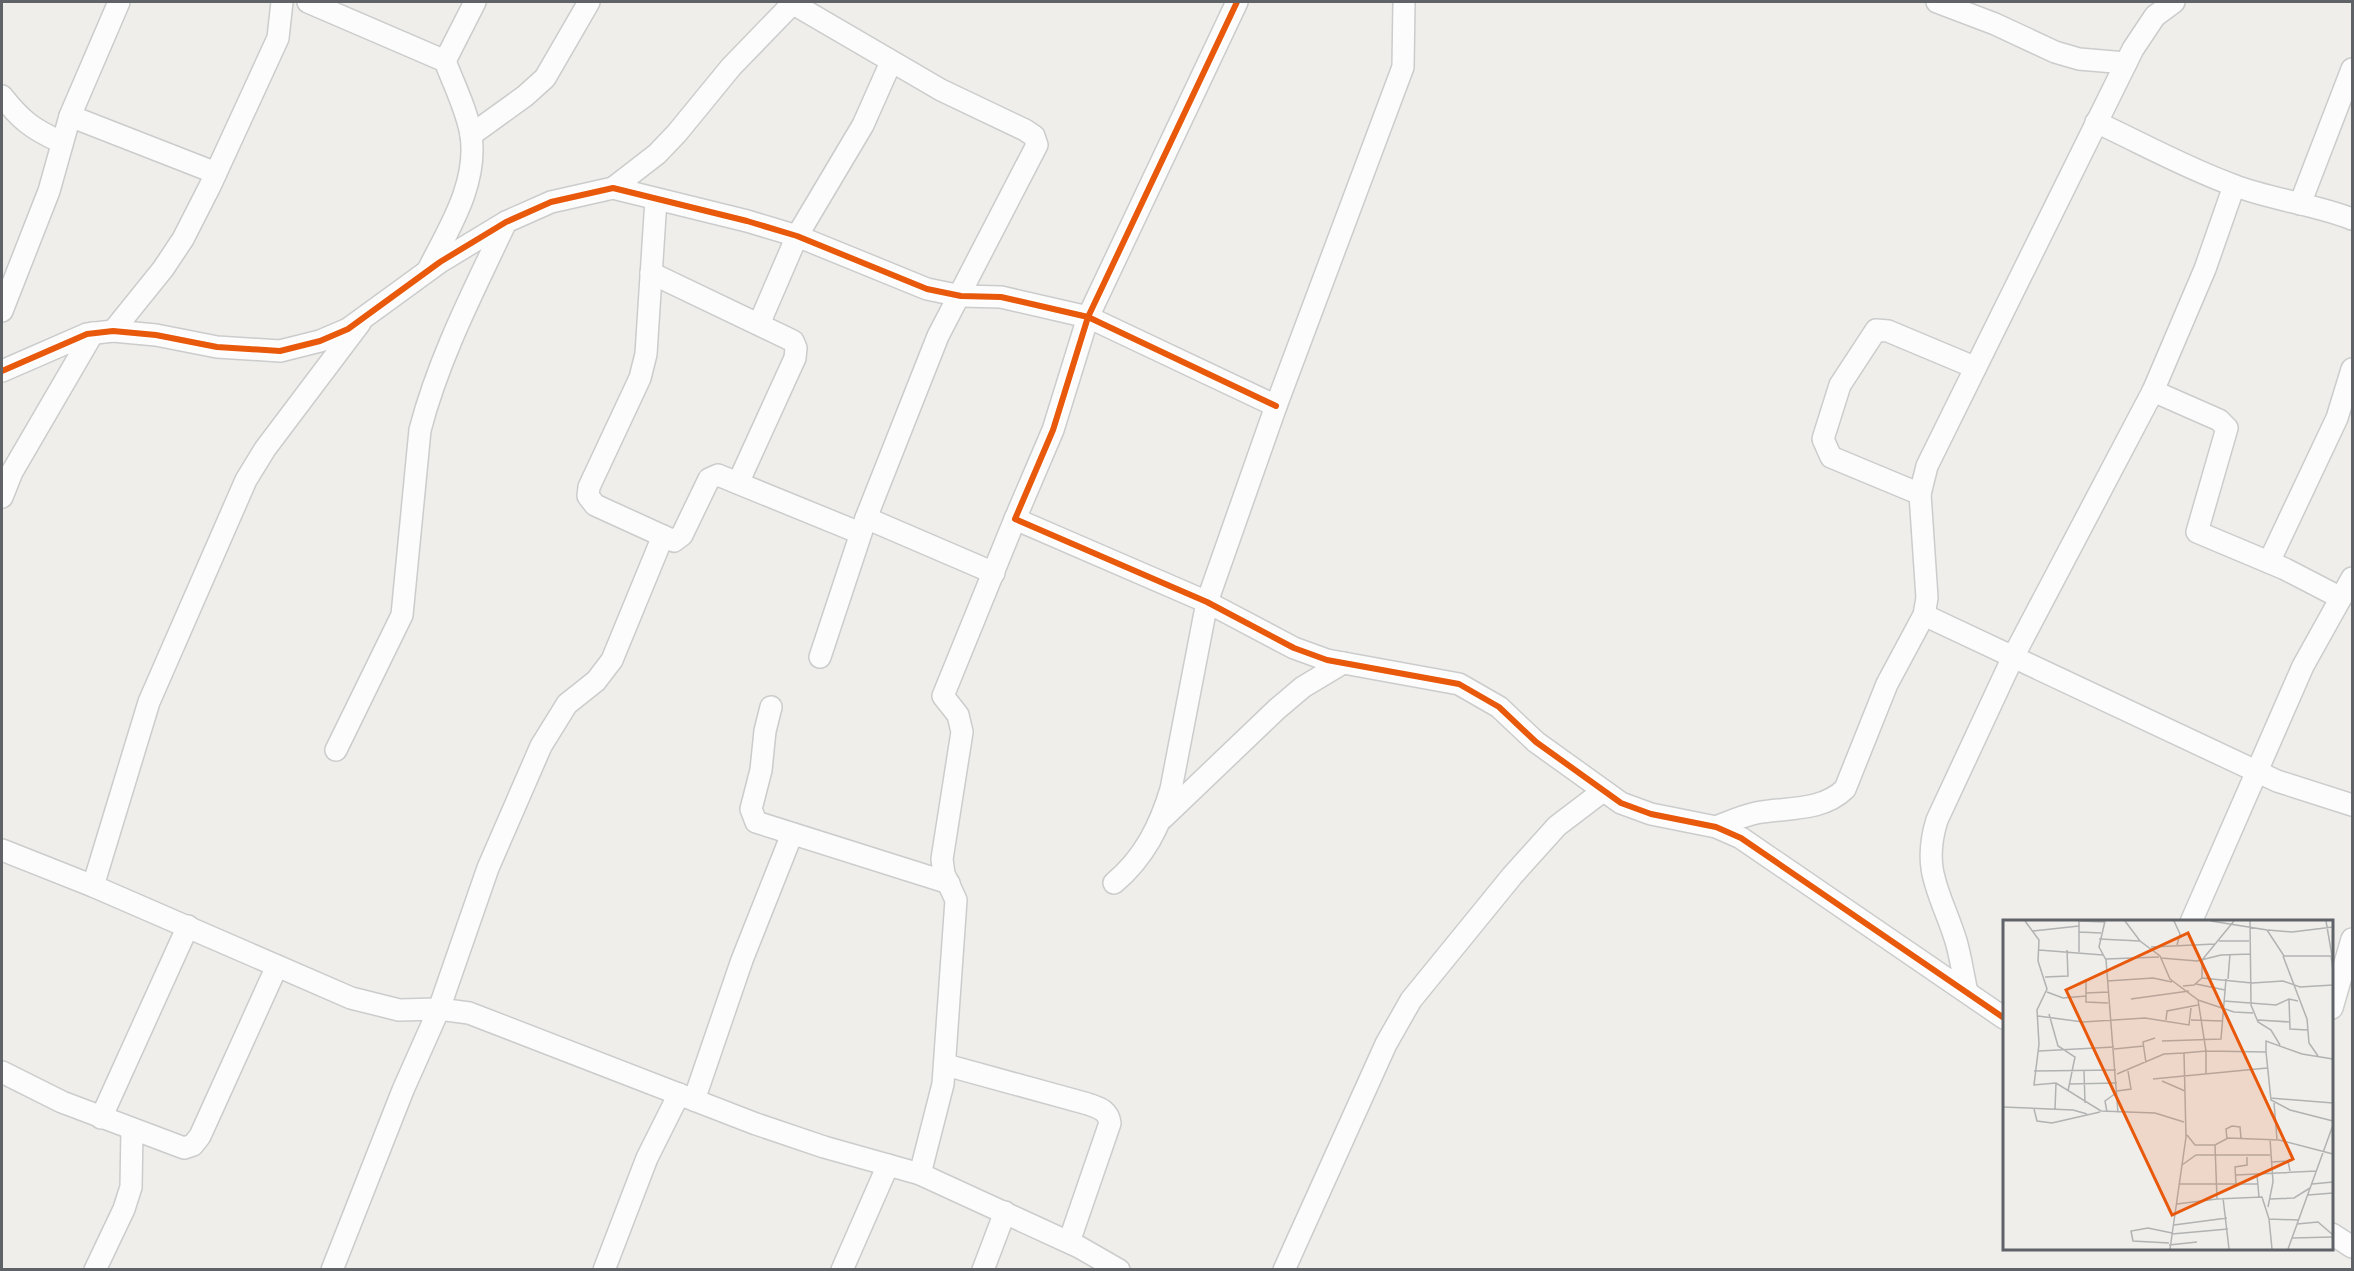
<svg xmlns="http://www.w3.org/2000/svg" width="2354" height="1271" viewBox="0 0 2354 1271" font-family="Poppins,sans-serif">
<rect width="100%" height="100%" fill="#efeeea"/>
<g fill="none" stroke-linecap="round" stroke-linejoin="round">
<defs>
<g id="street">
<path d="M308,2L445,61C454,85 467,110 471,135C478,184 449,228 428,270"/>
<polyline points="790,2 941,90 1025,130 1034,136 1037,145 938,336 866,518 820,657"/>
<polyline points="1937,2 1995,24 2055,52 2079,59 2126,63"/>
<polyline points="445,61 475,2"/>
<path d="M2,96C21,120 32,129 61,142"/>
<polyline points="70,116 216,173"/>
<path d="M2096,122C2141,143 2186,168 2233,185C2272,200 2314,204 2352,219"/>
<polyline points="471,135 525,96 545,78 589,2"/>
<polyline points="613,188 657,154 677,133 731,67 794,2"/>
<polyline points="656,199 646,354 640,378 589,487 588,496 595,505 674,541 682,535 709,479 718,475 860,533"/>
<polyline points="2300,204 2352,69"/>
<polyline points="651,273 793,341 796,348 795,358 738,483"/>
<polyline points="2,311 49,191 70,116 119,2"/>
<polyline points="759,324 797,236 863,125 891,62"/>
<polyline points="113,331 163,269 183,239 210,186 278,38 282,2"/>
<polyline points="2,371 87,334 113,331 156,335 217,347 280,351 320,341 348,329 440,262 506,222 551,202 613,188 747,221 797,236 927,289 961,296 1001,297 1088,317 1237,2"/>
<polyline points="2153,391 2219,420 2227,428 2197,532 2285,569 2341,598"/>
<polyline points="1276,406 1088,317 1053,430 1015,519 1207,602 1294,648 1327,660 1459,684 1499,707 1536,742 1621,803 1651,814 1716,827 1741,838 2004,1018"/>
<polyline points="1920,494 1831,457 1823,439 1840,385 1876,330 1888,331 1974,367"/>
<polyline points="2,497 12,472 93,333"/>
<polyline points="866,518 994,573"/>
<polyline points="2269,562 2337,418 2352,369"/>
<polyline points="1924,615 2277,781 2352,805"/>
<polyline points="771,707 765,731 761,770 751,809 756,822 949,883"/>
<path d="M336,750L402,615L420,430C439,357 474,290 506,222"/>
<polyline points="1163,818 1277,709 1303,687 1343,663"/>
<path d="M1716,827C1729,822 1742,816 1756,813C1787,807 1821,812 1845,789L1887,684L1924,615L1927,598L1920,494L1927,466L2133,49L2155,16L2174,2"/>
<polyline points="2,850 93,886 351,998 399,1010 439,1009 469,1013 756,1124 824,1147 920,1174 1079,1247 1119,1270"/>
<path d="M1114,883C1144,858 1160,826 1171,789L1207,602L1276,406L1403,67L1404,2"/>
<polyline points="93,886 149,702 246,480 265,449 360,323"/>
<polyline points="2191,922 2303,666 2352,578"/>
<path d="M1967,992C1963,975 1961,958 1956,941C1941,893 1921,871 1937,820L2013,657L2153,391L2205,269L2234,186"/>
<polyline points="2332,1008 2352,939"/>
<path d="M946,1065L1088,1104C1099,1108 1108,1110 1110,1123L1069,1242"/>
<polyline points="2,1072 62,1102 184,1148 193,1145 200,1136 277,966"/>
<polyline points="694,1100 742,960 792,834"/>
<polyline points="101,1118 188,926"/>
<polyline points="920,1174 943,1084 956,900 944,874 942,859 962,732 958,715 943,696 1015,519"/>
<polyline points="2332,1234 2352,1247"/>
<polyline points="95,1270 124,1209 131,1187 132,1129"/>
<polyline points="332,1270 403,1090 439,1009 488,868 541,746 567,704 596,681 612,660 663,536"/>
<polyline points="604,1270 647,1158 679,1094"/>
<polyline points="842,1270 888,1165"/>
<polyline points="983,1270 1005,1212"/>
<polyline points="1284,1270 1386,1044 1411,1000 1512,876 1557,826 1603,791"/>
</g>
</defs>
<use href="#street" stroke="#cbcccc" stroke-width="24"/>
<use href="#street" stroke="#fdfcfc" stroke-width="21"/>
<defs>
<g id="cycleway">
<polyline points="2,371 87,334 113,331 156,335 217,347 280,351 320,341 348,329 440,262 506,222 551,202 613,188 747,221 797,236 927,289 961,296 1001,297 1088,317 1237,2"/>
<polyline points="1276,406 1088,317 1053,430 1015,519 1207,602 1294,648 1327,660 1459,684 1499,707 1536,742 1621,803 1651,814 1716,827 1741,838 2004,1018"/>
</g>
</defs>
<use href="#cycleway" stroke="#fff" stroke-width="10"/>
<use href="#cycleway" stroke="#e8590c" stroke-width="6"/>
</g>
<g transform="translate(2003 920)">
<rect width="330" height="330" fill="#efeeea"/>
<path fill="none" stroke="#b1b2b2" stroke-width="1.5" d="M22,1L36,20L35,41L44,69L34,90L36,124L31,165L53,163L98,191L152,193L181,202M77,1L102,2M102,1L96,27L103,40L115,193M122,1L137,21L157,36L167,59L195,80L203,131L263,132L268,180L287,190L330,201M171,1L177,14L174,25M208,1L264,10L281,36H328L330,50M247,1L248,85L255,102L268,110L277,125M323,1L329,36M265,10L289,12L330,7M30,11L76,6M76,12L98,13M96,19L137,21M216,21H246M148,27L212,24M36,30L100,35M76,32V1M280,36L304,99L306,123L315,136M158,38L194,41L218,35L248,34M103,39L156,37M42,57L65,56L64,30M199,58L249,63L280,61L297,67L330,65M83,59V82L105,83M225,59L227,34M104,61L150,58L169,62M193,64L222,70M180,66L191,65L199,58V40L231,1M44,72L60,78L83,76M83,73L105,72M128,79L186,71M286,79L287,109L305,110M195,80L231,92L250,93M221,81L273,85L286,79L295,81M46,94L55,126L72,137L65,171M35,96L80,102L142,98L186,105L188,88M163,100L164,91L195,85M188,100L219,101M255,100L287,102M159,121L218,119L223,59M111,129L141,126M36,131L111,127M263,132V121L299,134L330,139M143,143L140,122L152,118M31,151L113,150M81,151L82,183M114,154L161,134L181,133M150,159L264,148M159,161L182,171M66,164L114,163M114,171L128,169L125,151M267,178L330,183M271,183L274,219M0,187L70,190L84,194M31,189L34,201L49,203L97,192M52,189L53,163M104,192L102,181L113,173M184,215L192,225H212L225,218L276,220L330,234M224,219L223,209L229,206L237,207L238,218M212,225L214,279L259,277L266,299L295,300M269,242L285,241L287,251M179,245L193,235H267M233,255L313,251M254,255L256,277M176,264H255M233,264L232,247L244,245V237M309,264L330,262M305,275L330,273M220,278L226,329M267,279L291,278L307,268M174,284L214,279M265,287L270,262L267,219M266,299L269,329M294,304L315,302L330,315M171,305L224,298M169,314L225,309M289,318L330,317M166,323L130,321L128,311L145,308L169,313M166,325L194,322M167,329L183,217L181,133L203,131V153M285,329L330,205"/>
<path fill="#e8590c" fill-opacity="0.15" stroke="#e8590c" stroke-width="3" d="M185,13L290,239L169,295L63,70Z"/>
<rect width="330" height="330" fill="none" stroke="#5f6368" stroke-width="3"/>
</g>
<rect width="2354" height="1271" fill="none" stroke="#5f6368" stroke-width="6"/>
</svg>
